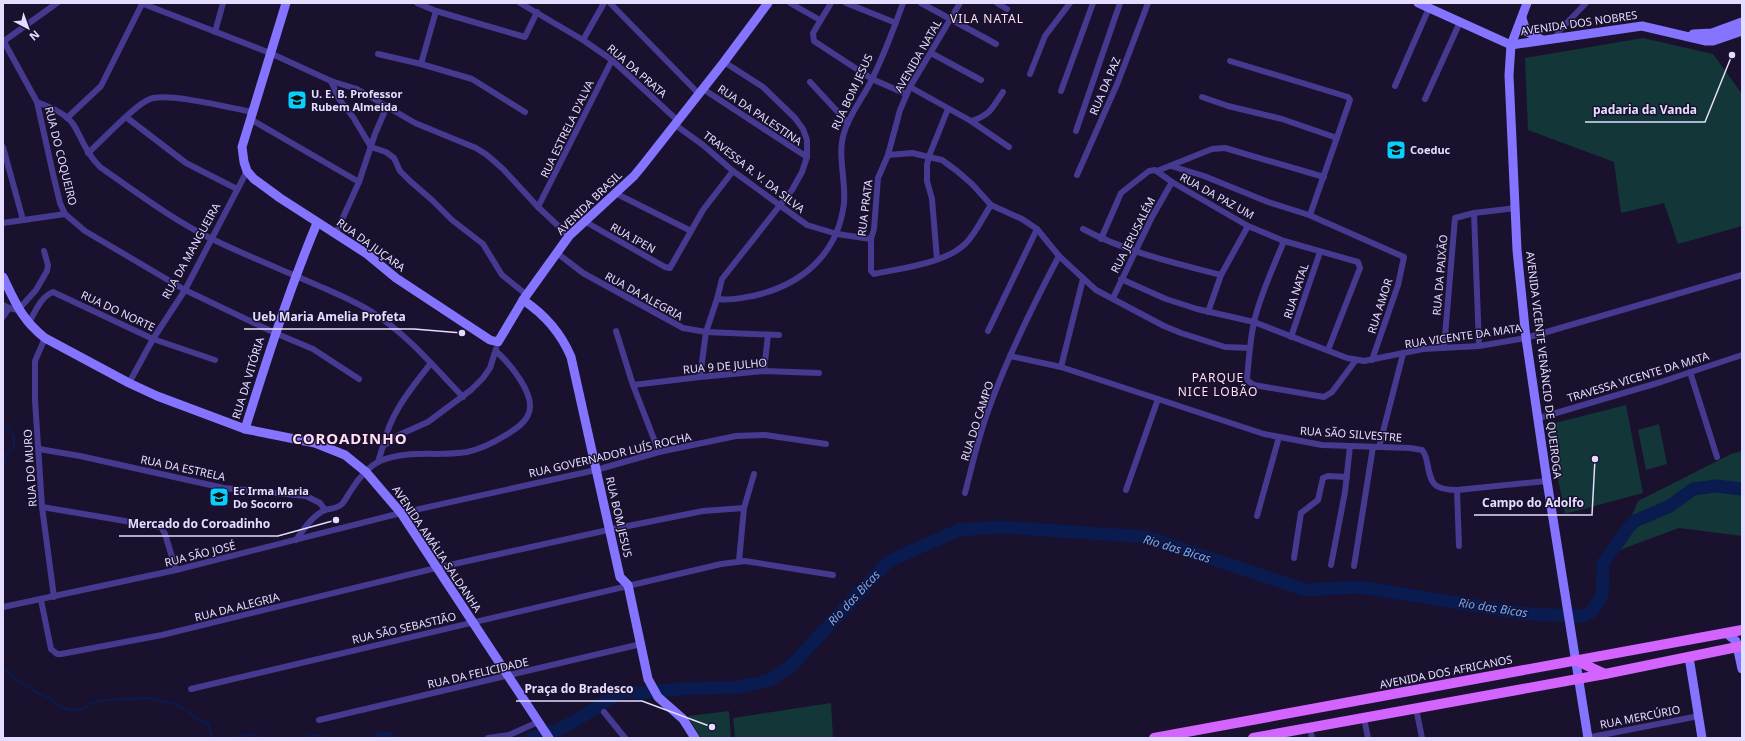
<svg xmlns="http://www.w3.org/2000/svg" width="1745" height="741" viewBox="0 0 1745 741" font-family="'Noto Sans',sans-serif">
<rect width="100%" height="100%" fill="#19112e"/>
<g fill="#133638">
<polygon points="1643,38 1713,54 1742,94 1742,226 1678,244 1664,203 1621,213 1614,162 1528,130 1525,58"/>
<polygon points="1626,405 1643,493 1565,514 1547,425"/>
<polygon points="1659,424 1667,464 1646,470 1638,430"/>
<polygon points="1742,451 1742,536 1679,528 1617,551 1638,501 1731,454"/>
<polygon points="831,703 833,738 735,738 733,718"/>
<polygon points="729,711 731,738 701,738 688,716"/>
</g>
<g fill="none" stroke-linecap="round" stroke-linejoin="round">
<g stroke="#091b4f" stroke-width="2">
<polyline points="3,425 9,429 14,436 14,447 5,455 6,459 3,466"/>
<polyline points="3,668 16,679 39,694 50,698 60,707 70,710 82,709 90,704 104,700 149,698 174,704 188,711 198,720 207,722 213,738"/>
<polyline points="600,705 605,710"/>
<polyline points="235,738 251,734 263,738"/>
<polyline points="268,738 276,738"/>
<polyline points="303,738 309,734 327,738"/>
</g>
<g stroke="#091b4f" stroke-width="13">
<polyline points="381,738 388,738"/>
<polyline points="532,738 560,729 575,721 616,695 626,691 640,693 680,689 739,687 770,680 791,666 889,561 959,530 1003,527 1147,537 1305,590 1360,587 1527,614 1583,616 1591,612 1602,596 1603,563 1629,527 1635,521 1670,506 1693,489 1716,486 1742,489"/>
</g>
<g stroke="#453a8f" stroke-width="6">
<polyline points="141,3 270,53 331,81 357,89 415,123 476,148 487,155 503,169 538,207 569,236"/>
<polyline points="417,3 436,11 525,37 537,12"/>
<polyline points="520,3 583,40 612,60 677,120"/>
<polyline points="610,3 699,94"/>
<polyline points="790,3 820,20"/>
<polyline points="831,3 813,33 814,41 872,79 906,94"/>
<polyline points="846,3 896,23"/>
<polyline points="921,3 996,44"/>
<path d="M960,3L910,87L900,110L888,155L878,178L874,229L871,239V271L874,274C902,268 948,263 967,242C977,231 983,217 991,205"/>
<polyline points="997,3 1007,9"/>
<polyline points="215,32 223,3"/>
<polyline points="1555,38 1560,30 1586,3"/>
<polyline points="3,40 37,102 53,174 60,203 65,214 85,231 185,290 275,333 313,349 359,379"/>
<polyline points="583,40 604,3"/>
<polyline points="4,41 57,3"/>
<polyline points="931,53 981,80"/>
<polyline points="378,54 421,64 472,79 525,112"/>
<polyline points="1230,61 1348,97 1350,100 1310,215"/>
<polyline points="421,64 436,11"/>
<polyline points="1030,74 1045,36 1070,3"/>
<polyline points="331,81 339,99 353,117 371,147 386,152 394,158 400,171 410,181 432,200 452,220 483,244 502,275 527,295"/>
<polyline points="810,82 848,123"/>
<polyline points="1395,86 1429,8"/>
<polyline points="910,87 971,121 1009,147"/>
<polyline points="703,89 807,157"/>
<polyline points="1061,91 1093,3"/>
<polyline points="1202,97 1228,106 1282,119 1337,138"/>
<polyline points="1425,99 1460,22"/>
<path d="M37,102C50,107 68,114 75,127C83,142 88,155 100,167C136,192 173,220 212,239C249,257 288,272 326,289C342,296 358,303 372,312C407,334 435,368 463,397"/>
<polyline points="126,117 186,163 237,189"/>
<polyline points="67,118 101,86 142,4"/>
<polyline points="250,119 359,182"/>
<path d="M971,121C991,115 992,108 1003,92"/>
<polyline points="674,124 703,145 733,171 807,225 837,234 871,239"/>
<polyline points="1076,131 1120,3"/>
<polyline points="3,147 23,220"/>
<path d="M88,153C102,141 134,105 150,99C167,92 231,108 252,112"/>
<polyline points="888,155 912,153 942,160 957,171 972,184 991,205 1022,219 1037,229 1059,256 1096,290 1164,326 1181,333 1225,347 1250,348"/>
<polyline points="1171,166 1204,176 1268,202 1309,215 1404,257 1398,285 1372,360"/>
<polyline points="1157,171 1212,149 1225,148 1324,177"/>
<polyline points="1077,175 1118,82 1148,3"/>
<polyline points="615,193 691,231"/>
<polyline points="538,207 612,60"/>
<polyline points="1474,213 1479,346"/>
<polyline points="584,221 665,267 670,268 703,210 733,171"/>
<polyline points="3,223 65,214"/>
<path d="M1083,229C1126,252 1175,263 1221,275"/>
<polyline points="336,233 359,182 375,134 387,106"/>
<polyline points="1101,239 1121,193 1149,171 1155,170 1172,182 1248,226 1284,241 1358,262 1360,268 1328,350"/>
<path d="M1284,241C1273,268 1260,295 1254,322C1250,340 1249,359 1247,378L1248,381L1254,385L1324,397L1332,392L1356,360"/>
<polyline points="557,253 583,273 683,328 706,332 779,335"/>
<polyline points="937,259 932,199 927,181 927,165 929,156 948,109"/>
<polyline points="1121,279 1166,299 1197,309 1254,322 1347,358 1364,361 1423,349 1479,346 1526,338 1742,275"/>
<polyline points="1113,298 1152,217 1172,182"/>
<path d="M717,299C730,301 740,298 753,296C802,285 838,254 844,203C846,180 837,154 844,133C849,114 864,97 872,79C884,55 894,28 903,3"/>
<polyline points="3,305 9,308 18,310 36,290 47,271 48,265 44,251"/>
<polyline points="1208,312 1221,275 1248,226"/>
<polyline points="3,317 9,308"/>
<path d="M28,324C35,313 40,297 53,292L153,339L215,360"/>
<polyline points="616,331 633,385 659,452"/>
<polyline points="988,331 1037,229"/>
<polyline points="1291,337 1320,252"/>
<polyline points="45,338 35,361 35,400 42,507 54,597"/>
<polyline points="1444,348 1455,218 1474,213 1516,208"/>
<path d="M1010,356L1061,367L1264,434L1322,445L1410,448L1422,450C1425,453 1426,457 1427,462C1431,483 1432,490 1457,490L1547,481"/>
<polyline points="1061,367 1083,279"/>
<polyline points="764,371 768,335"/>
<polyline points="1690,372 1717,457"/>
<polyline points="700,377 706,332 717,299 722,279 792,190 802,172 807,157 807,140 803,129 795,118 763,87 724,62"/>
<polyline points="129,383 153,339 185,290 247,171"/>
<polyline points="633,385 700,377 764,371 819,373"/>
<polyline points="1539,418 1661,382 1742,355"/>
<path d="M383,446C391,412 410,390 431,363"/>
<polyline points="1379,447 1403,354"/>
<polyline points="39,449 80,456 224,488 306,496 320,503 325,510"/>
<polyline points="378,462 383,446 401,434 428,422 471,390 483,378 490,368 496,349"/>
<polyline points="1126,490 1158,399"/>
<polyline points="1457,490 1459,546"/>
<path d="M965,493C972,466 978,439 987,414C1006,359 1032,307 1059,256"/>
<polyline points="42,507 161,527 165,534 176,570"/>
<polyline points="1257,516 1279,437"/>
<path d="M296,540C304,529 312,516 325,510C331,508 337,509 342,504C346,500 348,494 352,489C358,479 369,466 380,461C408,449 438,457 467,452C481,449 493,443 506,435C514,430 524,424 528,415C538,396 509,363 496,351"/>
<polyline points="1294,558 1301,513 1318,500 1323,478 1328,476 1347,477"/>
<polyline points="739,561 744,508 754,474"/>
<polyline points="1331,565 1345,492 1350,446"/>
<polyline points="1354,566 1373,447"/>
<polyline points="41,600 51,649 57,654 61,654 162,635 436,568 608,530 703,511 744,508"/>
<polyline points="3,607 176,570 401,513 596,470 659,452 736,436 765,435 826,444"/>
<polyline points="191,689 721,564 745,561 833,575"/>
<polyline points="1416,708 1422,738"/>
<polyline points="604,712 625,738"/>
<polyline points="1364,718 1368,738"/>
<polyline points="319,720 641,644"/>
<polyline points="1310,728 1312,738"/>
<polyline points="488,738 509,735 538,722"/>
<polyline points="1586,738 1699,716"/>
</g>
<g stroke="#8574ff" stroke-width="9">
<polyline points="286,3 242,147 244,162 247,171 254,179 280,198 367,254 396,278 490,340 498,342 523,300 569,236 634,176 643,165 724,62 768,3"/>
<polyline points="1418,3 1511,45"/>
<polyline points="1527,3 1511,45 1509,75 1517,250 1526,338 1547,481 1588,738"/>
<polyline points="1522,18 1526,31 1542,40"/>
<polyline points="1693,34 1712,33 1742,22"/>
<polyline points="1511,45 1642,26 1706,41 1713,41 1742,31"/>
<path d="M3,277C15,302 22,320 45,338L129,383L157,396L245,429L315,443L345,455L366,472L401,513L549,738"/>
<path d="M523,300C544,314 561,333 571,357L620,577L628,585L648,679L658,697L683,719L695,738"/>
<path d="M245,429C267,359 289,290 317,223"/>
<polyline points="1726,633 1736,641 1742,669"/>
<polyline points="1689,657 1702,738"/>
</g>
<g stroke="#d464ff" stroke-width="10">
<polyline points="1575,660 1605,674"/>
<polyline points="1154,738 1742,630"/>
<polyline points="1253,738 1605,674 1742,646"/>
</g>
</g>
<defs>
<symbol id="school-square" viewBox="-11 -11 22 22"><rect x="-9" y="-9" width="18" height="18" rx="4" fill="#09cfff" stroke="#19112e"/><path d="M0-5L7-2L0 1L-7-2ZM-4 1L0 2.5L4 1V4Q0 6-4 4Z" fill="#111"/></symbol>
</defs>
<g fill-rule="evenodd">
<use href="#school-square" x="286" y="89" width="22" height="22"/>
<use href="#school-square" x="1385" y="139" width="22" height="22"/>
<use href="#school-square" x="208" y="486" width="22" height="22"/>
</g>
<g text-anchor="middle" stroke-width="3" stroke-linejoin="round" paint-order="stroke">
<g font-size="11" fill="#e5ddff" stroke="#19112e">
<text transform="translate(1579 23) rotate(-8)" y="4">AVENIDA DOS NOBRES</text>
<text transform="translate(918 56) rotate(-60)" y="4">AVENIDA NATAL</text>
<text transform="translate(637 71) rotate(41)" y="4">RUA DA PRATA</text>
<text transform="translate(1105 86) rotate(-67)" y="4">RUA DA PAZ</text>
<text transform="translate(852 92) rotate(-65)" y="4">RUA BOM JESUS</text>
<text transform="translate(760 115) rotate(34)" y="4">RUA DA PALESTINA</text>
<text transform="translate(567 129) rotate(-64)" y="4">RUA ESTRELA D'ALVA</text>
<text transform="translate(61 156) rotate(76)" y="4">RUA DO COQUEIRO</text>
<text transform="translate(754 172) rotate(38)" y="4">TRAVESSA R. V. DA SILVA</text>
<text transform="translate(1217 196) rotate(29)" y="4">RUA DA PAZ UM</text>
<text transform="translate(589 203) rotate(-44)" y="4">AVENIDA BRASIL</text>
<text transform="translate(865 208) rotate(-83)" y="4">RUA PRATA</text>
<text transform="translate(1133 235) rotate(-63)" y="4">RUA JERUSALÉM</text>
<text transform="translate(633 238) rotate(29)" y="4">RUA IPEN</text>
<text transform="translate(371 245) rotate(36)" y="4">RUA DA JUÇARA</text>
<text transform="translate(191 251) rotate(-61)" y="4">RUA DA MANGUEIRA</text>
<text transform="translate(1440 275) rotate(-85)" y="4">RUA DA PAIXÃO</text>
<text transform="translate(1296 291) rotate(-72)" y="4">RUA NATAL</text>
<text transform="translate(644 296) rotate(29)" y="4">RUA DA ALEGRIA</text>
<text transform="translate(1380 306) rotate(-72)" y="4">RUA AMOR</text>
<text transform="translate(118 311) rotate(25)" y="4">RUA DO NORTE</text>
<text transform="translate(1463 336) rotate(-8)" y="4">RUA VICENTE DA MATA</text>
<text transform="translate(1544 365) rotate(83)" y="4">AVENIDA VICENTE VENÂNCIO DE QUEIROGA</text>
<text transform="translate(725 366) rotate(-5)" y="4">RUA 9 DE JULHO</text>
<text transform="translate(1638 377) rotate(-17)" y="4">TRAVESSA VICENTE DA MATA</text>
<text transform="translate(248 378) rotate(-73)" y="4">RUA DA VITÓRIA</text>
<text transform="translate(977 421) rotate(-72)" y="4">RUA DO CAMPO</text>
<text transform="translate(1351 434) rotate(4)" y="4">RUA SÃO SILVESTRE</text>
<text transform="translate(610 455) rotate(-13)" y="4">RUA GOVERNADOR LUÍS ROCHA</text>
<text transform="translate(30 468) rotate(-94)" y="4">RUA DO MURO</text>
<text transform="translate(183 468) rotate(12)" y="4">RUA DA ESTRELA</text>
<text transform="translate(619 517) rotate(77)" y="4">RUA BOM JESUS</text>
<text transform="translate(437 549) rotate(56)" y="4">AVENIDA AMÁLIA SALDANHA</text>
<text transform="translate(200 554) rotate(-14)" y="4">RUA SÃO JOSÉ</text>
<text transform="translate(237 607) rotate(-14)" y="4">RUA DA ALEGRIA</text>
<text transform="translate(404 628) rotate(-13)" y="4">RUA SÃO SEBASTIÃO</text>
<text transform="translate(1446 672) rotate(-11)" y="4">AVENIDA DOS AFRICANOS</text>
<text transform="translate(478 673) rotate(-13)" y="4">RUA DA FELICIDADE</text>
<text transform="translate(1640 717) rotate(-11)" y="4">RUA MERCÚRIO</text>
</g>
<g font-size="11" font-weight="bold" fill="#e5ddff" stroke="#19112e" text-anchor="start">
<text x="311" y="98">U. E. B. Professor<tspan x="311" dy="13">Rubem Almeida</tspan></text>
<text x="1410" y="154">Coeduc</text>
<text x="233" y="495">Ec Irma Maria<tspan x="233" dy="13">Do Socorro</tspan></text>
</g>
<g font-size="12" letter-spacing="1" fill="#ffdff0" stroke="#19112e">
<text x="987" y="23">VILA NATAL</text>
<text x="1218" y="382">PARQUE<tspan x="1218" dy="14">NICE LOBÃO</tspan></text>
</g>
<g font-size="12" font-style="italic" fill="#6bacff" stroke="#19112e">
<text transform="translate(1177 549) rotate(17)" y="4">Rio das Bicas</text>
<text transform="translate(854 598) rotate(-47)" y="4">Rio das Bicas</text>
<text transform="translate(1493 608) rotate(9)" y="4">Rio das Bicas</text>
</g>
<g font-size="15" font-weight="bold" letter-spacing="1" fill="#ffdff0" stroke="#19112e">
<text x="350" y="444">COROADINHO</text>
</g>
</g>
<path fill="none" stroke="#e5ddff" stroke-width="1.5" d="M1732 55L1705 122H1585M462 333L414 329H244M1595 459L1592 515H1474M336 520L278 536H119M712 727L642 701H516"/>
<g fill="#e5ddff" stroke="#19112e" stroke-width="1.5">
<circle cx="1732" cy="55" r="4"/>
<circle cx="462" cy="333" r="4"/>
<circle cx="1595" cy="459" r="4"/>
<circle cx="336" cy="520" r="4"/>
<circle cx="712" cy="727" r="4"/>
</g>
<g font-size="12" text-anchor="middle" font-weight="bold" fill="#e5ddff" stroke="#19112e" stroke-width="3" stroke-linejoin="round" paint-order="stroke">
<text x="1645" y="114">padaria da Vanda</text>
<text x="329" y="321">Ueb Maria Amelia Profeta</text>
<text x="1533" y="507">Campo do Adolfo</text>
<text x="199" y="528">Mercado do Coroadinho</text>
<text x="579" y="693">Praça do Bradesco</text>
</g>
<rect width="1745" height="741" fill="none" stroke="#e5ddff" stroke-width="8"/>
<g transform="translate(28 28) rotate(139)" stroke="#19112e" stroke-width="3" paint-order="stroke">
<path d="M0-3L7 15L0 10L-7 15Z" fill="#e5ddff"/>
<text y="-6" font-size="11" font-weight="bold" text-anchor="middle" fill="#e5ddff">N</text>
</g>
</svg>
